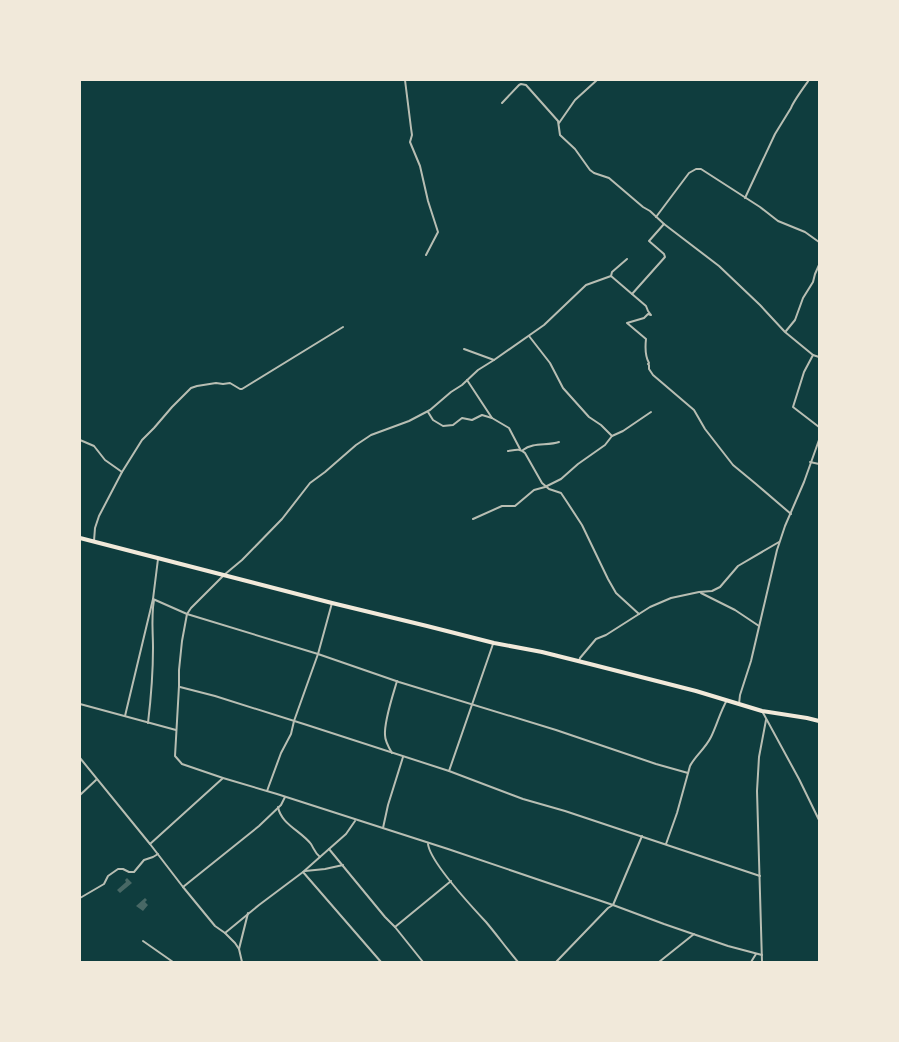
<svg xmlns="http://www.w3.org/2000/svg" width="899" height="1042" viewBox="0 0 899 1042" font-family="'Libre Baskerville',serif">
<rect width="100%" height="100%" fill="#0f3d3e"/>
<g fill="#486865">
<polygon points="127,878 132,883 120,893 117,890 126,882 125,880"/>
<polygon points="145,898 147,900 145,902 148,905 143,911 136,906"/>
</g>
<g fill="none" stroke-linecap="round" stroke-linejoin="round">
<g stroke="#b8beb3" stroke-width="2">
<polyline points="405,80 411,128 412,135 410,142 420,166 428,201 438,232 426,255"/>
<polyline points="502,103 519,85 521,84 526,85 558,121 560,135 575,149 590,170 594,173 609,178 643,207 650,211 664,224 719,266 760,305 785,332 813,355 819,357"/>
<polyline points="559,123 575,100 597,80"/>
<path d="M745,198L775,134L791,108C793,102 804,87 809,80"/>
<polyline points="656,217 689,173 696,169 701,169 760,207 778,221 805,232 819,242"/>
<polyline points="627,259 612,272 611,276 586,285 544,325 494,360 478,370 462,385 451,392 430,410 409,421 371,435 356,445 325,472 310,483 282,519 242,560 224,575 191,608 187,614 182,641 179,670 179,686 175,756 182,764 223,778 277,794 448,849 613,905 664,924 728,946 762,955"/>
<path d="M611,276L646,306L648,311L651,315L648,314L644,318L627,323L646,339C645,348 645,356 649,363L648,364L649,365V369L653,375L694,410L705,429L733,465L756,484L791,514"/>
<polyline points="632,294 665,257 664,254 649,241 664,224"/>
<polyline points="786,331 795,320 803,298 813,282 815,274 819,265"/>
<polyline points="529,336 550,363 563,388 589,417 601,425 612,436 623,431 651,412"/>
<polyline points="464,349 494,360"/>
<polyline points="813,355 804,372 793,407 819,427"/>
<polyline points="467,380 492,418 509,428 520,449"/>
<polyline points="428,412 433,420 443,426 453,425 462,418 472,420 482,415 492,418"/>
<polyline points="80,440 94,446 105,460 122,472"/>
<path d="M523,450C533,442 547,446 559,442"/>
<path d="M508,451C515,450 520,448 525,453L542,483L549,489L561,493L567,502L582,525L608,579L616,593L639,614"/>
<polyline points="810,462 819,464"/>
<polyline points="473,519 502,506 515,506 534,490 545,487 561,479 578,464 605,445 612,436"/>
<polyline points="94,541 95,528 99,516 122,472 142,440 154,428 172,407 191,388 197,386 216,383 223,384 230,383 240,389 242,389 343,327"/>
<polyline points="701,593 735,610 759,626"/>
<polyline points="153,599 187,614 318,654 399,682 556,730 656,764 688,773"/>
<polyline points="579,661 580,658 596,639 606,635 650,607 671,598 699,592 712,591 720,587 738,566 779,542"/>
<polyline points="180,687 215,696 307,725 449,771 523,799 565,811 760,876"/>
<polyline points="80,704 176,730"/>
<polyline points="739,704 740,695 751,661 777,550 785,526 804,482 819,440"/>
<polyline points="762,711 799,779 819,820"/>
<polyline points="125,716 153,599 158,559"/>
<path d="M148,723C151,698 153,672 153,648C153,632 151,616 154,600"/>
<path d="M392,753C389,748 385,741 385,735C384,721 393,695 397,681"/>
<polyline points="80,758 150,844 183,887 215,926 225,933 235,943 239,949 242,962"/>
<polyline points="449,771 493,644"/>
<polyline points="267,791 281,753 291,734 294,721 318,654 332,603"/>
<polyline points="80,795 96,780"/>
<path d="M278,807C281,824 301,831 311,844C314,849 315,853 320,857"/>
<polyline points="383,828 388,805 403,757"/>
<polyline points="150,844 223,778"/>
<path d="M428,844C430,862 472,907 486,922C497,935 507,949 518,962"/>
<path d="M666,844L677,813L690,766C695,756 705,749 711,737C717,725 720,712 727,700"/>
<polyline points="329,849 385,917 395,927 423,962"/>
<polyline points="305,871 325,869 343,865"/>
<polyline points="303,872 381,962"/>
<polyline points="183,887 259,826 281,805 285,797"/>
<polyline points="80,898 104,884 108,876 118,869 123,869 129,872 134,872 144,860 153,857 158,854"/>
<polyline points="395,927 451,881"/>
<polyline points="225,933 259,905 303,872 329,849 346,834 355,821"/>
<polyline points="143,941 173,962"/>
<polyline points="239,949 248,913"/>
<polyline points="556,962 608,908 613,905 642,836"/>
<polyline points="659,962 694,934"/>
<polyline points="751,962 756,954"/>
<polyline points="762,962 757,791 759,757 766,720"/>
</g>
<polyline stroke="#f1e9da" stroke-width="4" points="80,538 332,603 427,626 494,643 542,652 590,664 696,691 762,711 807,718 819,721"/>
</g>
<rect width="899" height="1042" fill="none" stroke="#f1e9da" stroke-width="162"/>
</svg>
